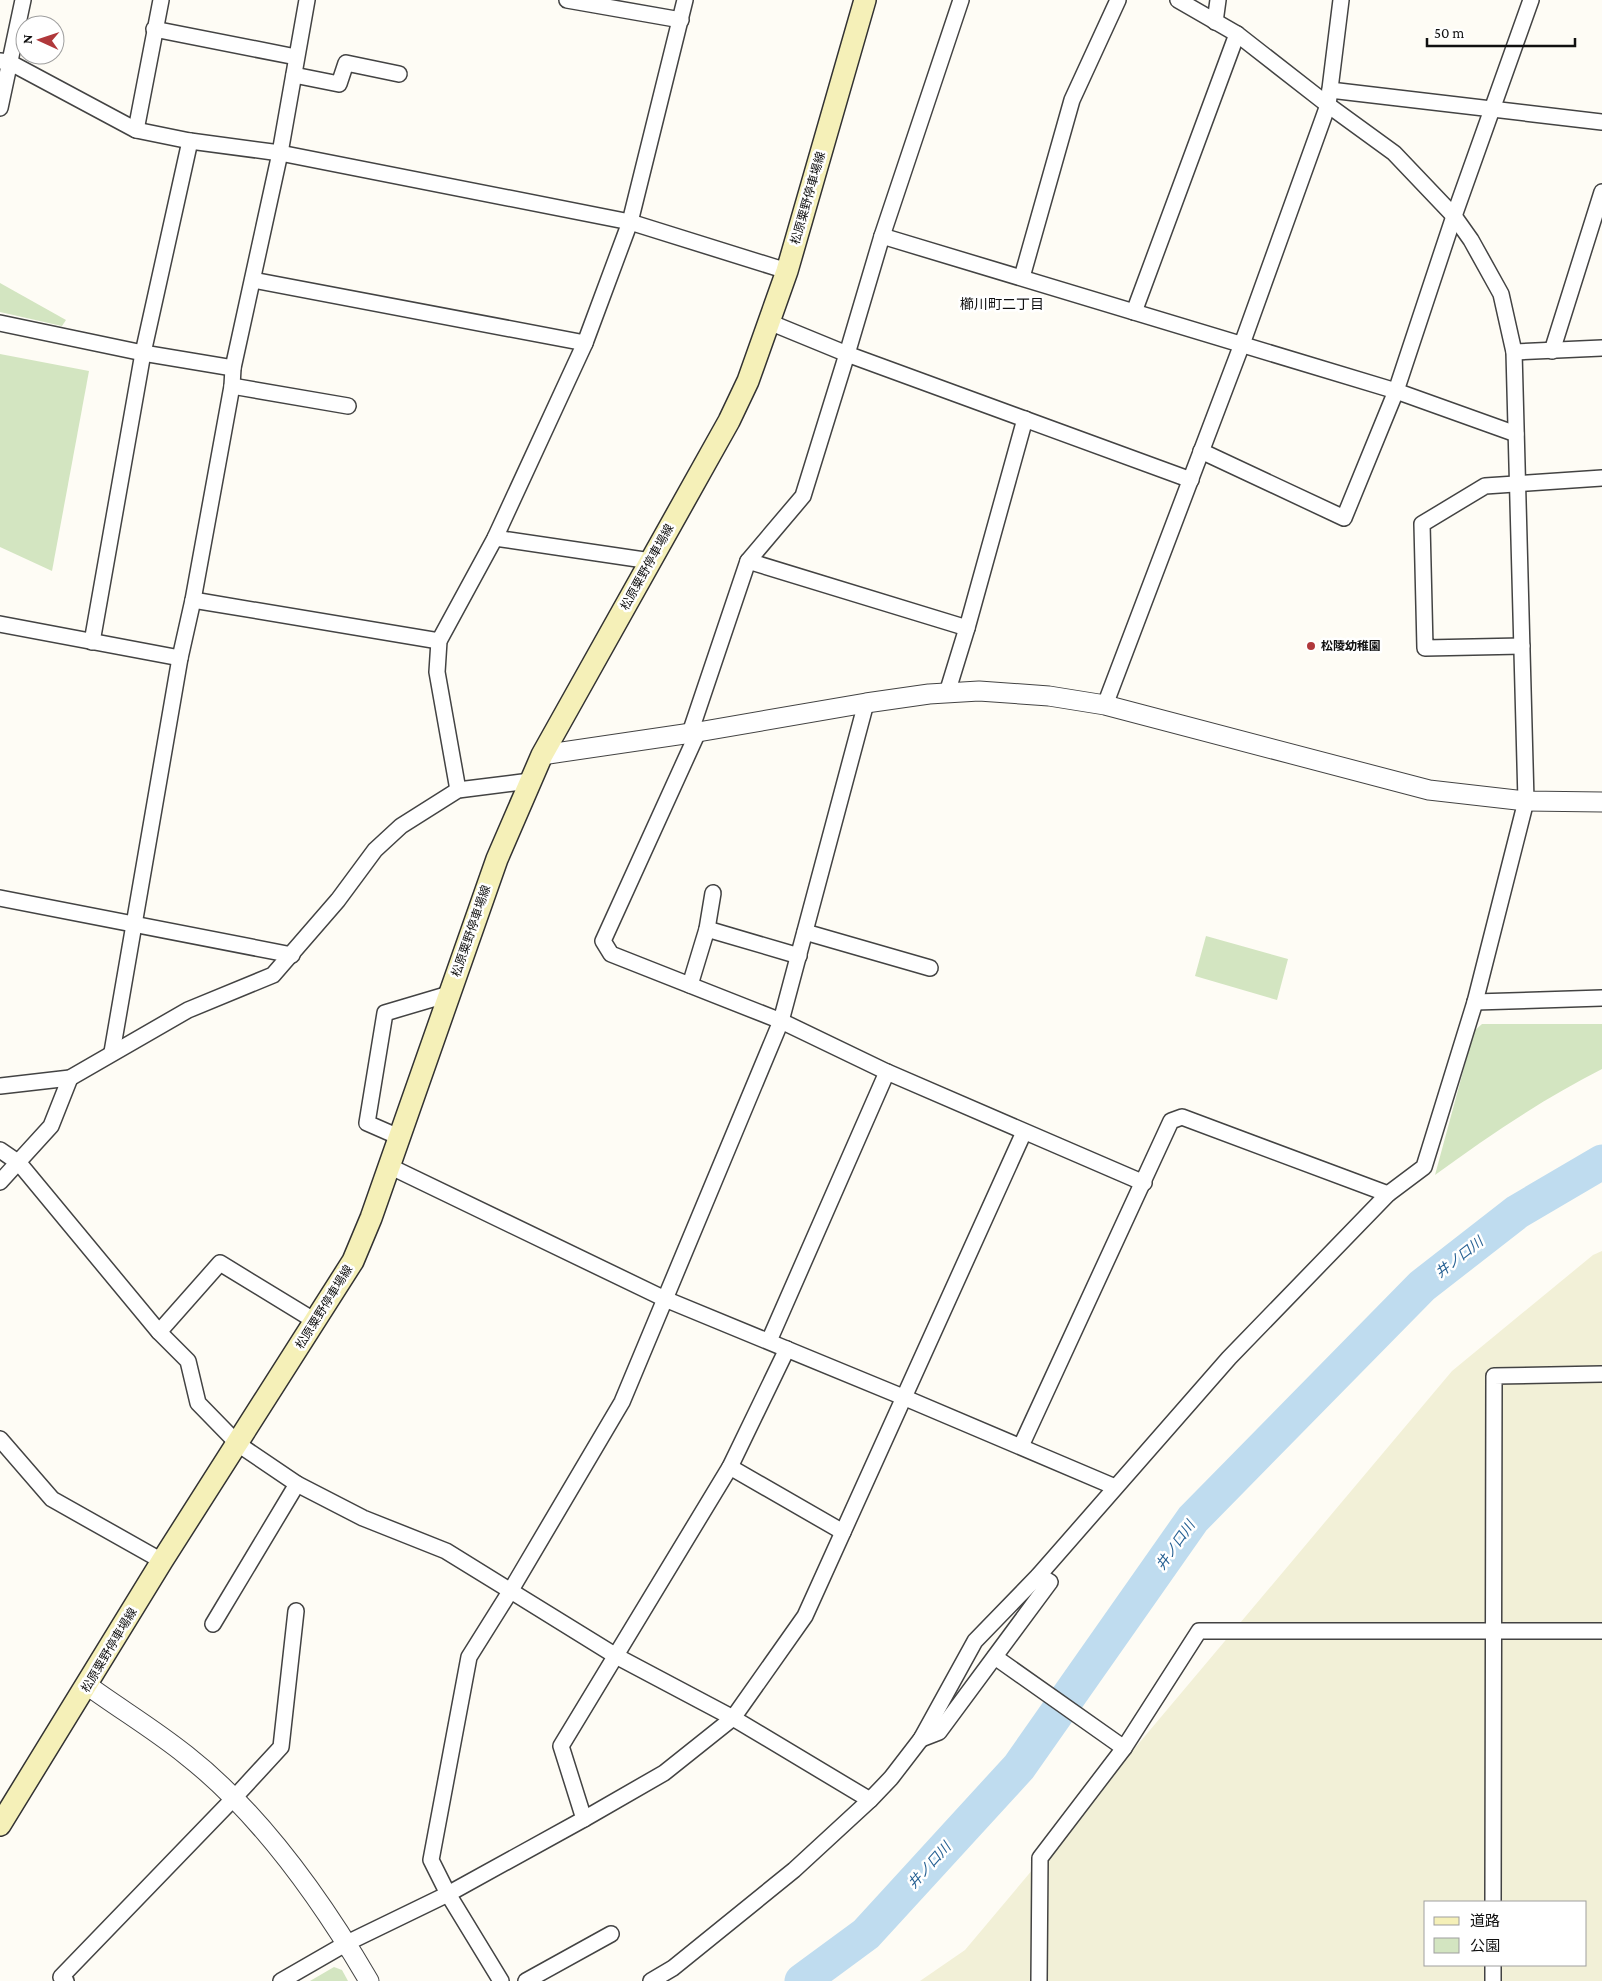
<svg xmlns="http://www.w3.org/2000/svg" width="1602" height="1981" viewBox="0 0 1602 1981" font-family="'Crimson Pro','Noto Sans JP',serif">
<rect width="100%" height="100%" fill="#fefcf5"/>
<path fill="#f2f0d7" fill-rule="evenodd" d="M1602,1251V1981H920L965,1950L1452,1371L1593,1255ZM1426,1902H1586V1965H1426Z"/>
<g fill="#d3e5c1">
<polygon points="0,283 66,320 62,326 0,312"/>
<polygon points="0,354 89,371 52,571 0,547"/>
<polygon points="1206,936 1288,959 1277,1000 1195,976"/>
<path d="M1482,1024H1602V1069C1543,1099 1488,1136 1435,1175L1474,1031Z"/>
<polygon points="334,1967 342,1970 348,1981 310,1981"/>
</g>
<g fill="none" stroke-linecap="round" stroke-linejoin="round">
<polyline stroke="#bfdcef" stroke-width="35" points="802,1981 866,1934 1019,1767 1193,1519 1422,1286 1517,1212 1602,1162"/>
<defs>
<g id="minor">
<polyline points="567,0 681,20"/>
<polyline points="1215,22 1218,0"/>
<polyline points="154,29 296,57"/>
<polyline points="0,61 9,62 136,130 190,141 280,153 630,222 787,271"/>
<polyline points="294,75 339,84 346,63 399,74"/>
<polyline points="1330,90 1602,122"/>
<polyline points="0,108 23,0"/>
<polyline points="136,130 161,0"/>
<polyline points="882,236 1396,391 1516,434"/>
<polyline points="1022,277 1072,100 1118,0"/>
<polyline points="253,280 585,343"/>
<polyline points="1134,312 1237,34"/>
<polyline points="769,322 847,354 1191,480"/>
<polyline points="0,323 143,353 233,368"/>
<polyline points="1552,351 1602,192"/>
<polyline points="1514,352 1602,348"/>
<polyline points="232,386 348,406"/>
<polyline points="1201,451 1344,518 1396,391 1454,216 1531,0"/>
<polyline points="495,538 651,561"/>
<polyline points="748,561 967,628"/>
<polyline points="193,600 439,641"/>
<polyline points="0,624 180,658"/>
<polyline points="92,642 143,353 190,141"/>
<polyline points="1522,646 1425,648 1422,524 1485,486 1602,478"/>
<polyline points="947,693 967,628 1025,419"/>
<polyline points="1105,705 1242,344 1328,105 1341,0"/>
<polyline points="698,732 603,941 611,954 781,1021 887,1072 1144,1183"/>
<polyline points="690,733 748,561 803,496 847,354 882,236 961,0"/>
<polyline points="458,790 437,672 439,641 495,538 585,343 630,222 685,0"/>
<polyline points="0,898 292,955"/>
<polyline points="707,929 799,956"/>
<polyline points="805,932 930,968"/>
<polyline points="690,985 707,929 713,893"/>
<polyline points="1475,1002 1602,998"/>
<polyline points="112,1052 180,658 193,600 232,386 233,368 280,153 307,0"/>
<polyline points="0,1086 70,1078 188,1010 273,975 338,900 375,850 401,826 458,790 530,781"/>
<polyline points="399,1137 367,1123 385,1013 449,994"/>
<polyline points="0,1150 19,1163 159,1332 188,1361 198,1403 238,1444 297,1484 363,1518 446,1551 616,1656 733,1718 870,1800"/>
<polyline points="389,1166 665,1299 903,1397 1115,1487"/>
<polyline points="0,1182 51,1126 70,1078"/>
<polyline points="159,1332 220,1263 315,1321"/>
<polyline points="769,1341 887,1072"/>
<polyline points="0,1439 52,1499 162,1561"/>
<polyline points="1021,1446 1171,1121 1182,1117 1388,1194"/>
<polyline points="730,1467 843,1532"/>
<polyline points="213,1624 297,1484"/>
<polyline points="995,1657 1124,1748"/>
<polyline points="921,1739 939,1732 1050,1582 1039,1575"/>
<polyline points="584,1819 561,1746 730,1467 787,1349"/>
<polyline points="1493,1902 1494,1376 1602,1374"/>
<polyline points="1493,1965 1493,1981"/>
<polyline points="66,1981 61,1977 234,1798 281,1747 296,1611"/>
<polyline points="281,1981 347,1943 448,1894 584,1819 664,1773 733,1718 805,1616 1024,1132"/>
<polyline points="501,1981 448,1894 431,1860 469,1657 511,1590 622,1402 665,1299 781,1021 866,703"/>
<polyline points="526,1981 611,1934"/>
<polyline points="651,1981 673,1968 794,1870 870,1800 891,1778 921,1739 975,1641 1039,1575 1229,1358 1388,1194 1424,1167 1475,1002 1526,801 1514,352 1501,294 1471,240 1454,216 1394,153 1328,105 1237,34 1178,0"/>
<polyline points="1039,1981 1040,1858 1124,1748 1199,1631 1602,1631"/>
</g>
<g id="tertiary">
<polyline points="542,755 698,732 866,703 929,694 979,691 1049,696 1105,705 1429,790 1526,801 1602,802"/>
<path d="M87,1685C120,1709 155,1730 186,1755C260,1813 322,1901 369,1981"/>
</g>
<polyline id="secondary" points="0,1825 162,1561 353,1261 371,1218 497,859 542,755 729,421 748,381 787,271 865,0"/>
</defs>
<use href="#minor" stroke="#434343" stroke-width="18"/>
<use href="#tertiary" stroke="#434343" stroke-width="21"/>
<use href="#secondary" stroke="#323232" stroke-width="24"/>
<use href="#minor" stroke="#fff" stroke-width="15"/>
<use href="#tertiary" stroke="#fff" stroke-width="19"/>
<use href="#secondary" stroke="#f5f0b8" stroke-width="21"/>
</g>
<circle fill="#b0383b" stroke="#fff" stroke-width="2" cx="1311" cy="646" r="5"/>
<g text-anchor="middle" stroke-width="5" stroke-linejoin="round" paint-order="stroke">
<g font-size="12" fill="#101010" stroke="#fff">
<text transform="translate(808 198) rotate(-74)" y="4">松原粟野停車場線</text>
<text transform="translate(647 567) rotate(-61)" y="4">松原粟野停車場線</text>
<text transform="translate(471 931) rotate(-71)" y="4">松原粟野停車場線</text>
<text transform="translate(324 1307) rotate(-58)" y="4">松原粟野停車場線</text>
<text transform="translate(109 1650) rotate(-59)" y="4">松原粟野停車場線</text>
</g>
<g font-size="12" font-weight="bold" fill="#101010" stroke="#fff" text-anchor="start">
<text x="1321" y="650">松陵幼稚園</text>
</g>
<g font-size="14" fill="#101010" stroke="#fff">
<text x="1002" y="309">櫛川町二丁目</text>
</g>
<g font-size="14" font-style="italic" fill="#286294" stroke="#fff">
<text transform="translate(1459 1257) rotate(-38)" y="5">井ノ口川</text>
<text transform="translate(1175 1545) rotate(-55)" y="5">井ノ口川</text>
<text transform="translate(929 1865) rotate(-48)" y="5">井ノ口川</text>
</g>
</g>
<rect x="1424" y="1901" width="162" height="65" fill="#ffffff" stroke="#9f9f9f"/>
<rect x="1434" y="1917" width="25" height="8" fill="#f5f0b8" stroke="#9f9f9f"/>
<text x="1470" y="1926" font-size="15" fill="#101010">道路</text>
<rect x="1434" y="1938" width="25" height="15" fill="#d3e5c1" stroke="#9f9f9f"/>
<text x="1470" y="1951" font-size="15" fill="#101010">公園</text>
<g transform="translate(40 40) rotate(273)"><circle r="24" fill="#ffffff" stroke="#9f9f9f"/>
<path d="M0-4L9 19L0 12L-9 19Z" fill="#b0383b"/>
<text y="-8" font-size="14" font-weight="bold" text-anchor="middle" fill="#101010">N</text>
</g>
<path d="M1427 38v8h148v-8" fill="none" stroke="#101010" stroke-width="2.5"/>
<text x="1434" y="38" font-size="15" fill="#101010" stroke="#ffffff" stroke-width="4" paint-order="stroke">50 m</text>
</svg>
